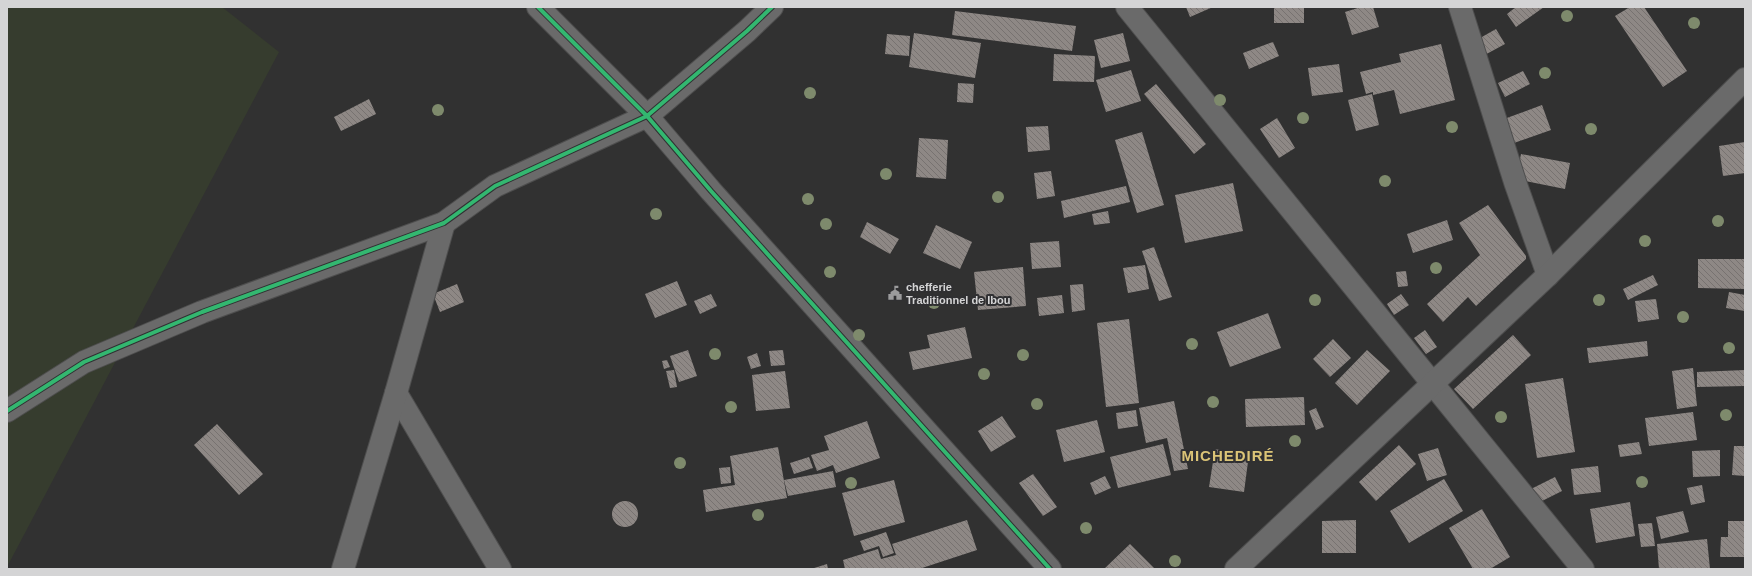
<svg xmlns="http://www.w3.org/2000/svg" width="1752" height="576" viewBox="0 0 1752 576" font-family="Helvetica,sans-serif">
<defs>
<pattern id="building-back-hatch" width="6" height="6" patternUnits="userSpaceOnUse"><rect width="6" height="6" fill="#8e8885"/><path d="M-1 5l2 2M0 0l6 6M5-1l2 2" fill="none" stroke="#777270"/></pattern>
</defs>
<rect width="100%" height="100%" fill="#313131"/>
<polygon fill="#363c2e" points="7,7 222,7 279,52 7,567"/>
<g fill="url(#building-back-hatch)">
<polygon points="1186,7 1213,7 1190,17"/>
<rect x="1274" y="7" width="30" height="16"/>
<polygon points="1361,7 1373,7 1379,27 1352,35 1345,12"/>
<polygon points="1516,7 1544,7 1516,27 1507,14"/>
<polygon points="1630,7 1644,7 1687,71 1663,87 1615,16"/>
<polygon points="955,11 1076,26 1072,51 952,35"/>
<polygon points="1496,29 1505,44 1481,57 1473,42"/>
<polygon points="914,33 981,43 975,78 909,67"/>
<polygon points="1123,33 1130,61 1101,68 1094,40"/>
<polygon points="887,34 910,36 909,56 885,54"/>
<polygon points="1273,42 1279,56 1249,69 1243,53"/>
<polygon points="1441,44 1455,100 1400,114 1394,90 1373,95 1373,92 1366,94 1360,72 1401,62 1399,54"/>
<polygon points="1054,54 1095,56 1094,82 1053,81"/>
<polygon points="1339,64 1343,92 1312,96 1308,68"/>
<polygon points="1131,70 1141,101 1106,112 1096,80"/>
<polygon points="1523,71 1530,84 1505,97 1498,83"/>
<polygon points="958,83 974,84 973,103 957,102"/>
<polygon points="1156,84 1206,144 1194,154 1144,94"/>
<polygon points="1372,94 1379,125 1356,131 1348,100"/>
<polygon points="369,99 376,114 341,131 334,117"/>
<polygon points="1542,105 1551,130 1514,143 1504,119"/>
<polygon points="1277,118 1295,148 1279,158 1260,129"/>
<polygon points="1048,126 1050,150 1028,152 1026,127"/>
<polygon points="1142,132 1164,205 1137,213 1115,140"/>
<polygon points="919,138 948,140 946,179 916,177"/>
<polygon points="1745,142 1745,173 1723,176 1719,146"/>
<polygon points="1521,154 1570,163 1565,189 1516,179"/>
<polygon points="1051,171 1055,196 1037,199 1034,173"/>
<polygon points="1233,183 1243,231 1185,243 1175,195"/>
<polygon points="1126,186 1130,202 1064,218 1061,201"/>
<polygon points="1488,205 1526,256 1526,259 1476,306 1468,297 1443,322 1427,304 1480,255 1459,223"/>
<polygon points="1108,211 1110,223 1094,225 1092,214"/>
<polygon points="1447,220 1453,240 1413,253 1407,234"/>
<polygon points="867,222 899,239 890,254 860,237"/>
<polygon points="936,225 972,242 960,269 923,253"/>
<polygon points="1059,241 1061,267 1032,269 1030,243"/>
<polygon points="1154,247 1172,297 1159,301 1142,251"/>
<polygon points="1698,259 1745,259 1745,289 1698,288"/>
<polygon points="1145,265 1149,289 1128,293 1123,268"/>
<polygon points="1023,267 1026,306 978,310 974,272"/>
<polygon points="1406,271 1408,286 1398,287 1396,272"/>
<polygon points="1653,275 1658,285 1628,300 1623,289"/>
<polygon points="677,281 687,305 655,318 645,294"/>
<polygon points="457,284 464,302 440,312 433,294"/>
<polygon points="1083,284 1085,310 1072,312 1070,285"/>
<polygon points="1729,292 1745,295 1745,311 1726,308"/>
<polygon points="711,294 717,306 700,314 694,301"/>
<polygon points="1401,294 1409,305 1394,315 1387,304"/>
<polygon points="1062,295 1064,313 1039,316 1037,298"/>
<polygon points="1656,299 1659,319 1638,322 1635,301"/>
<polygon points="1268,313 1281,348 1230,367 1217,332"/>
<polygon points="1129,319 1139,403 1106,407 1097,323"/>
<polygon points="965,327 972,358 913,370 909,352 930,348 927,335"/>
<polygon points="1425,330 1437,347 1426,354 1414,338"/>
<polygon points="1513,335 1531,355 1473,409 1454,389"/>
<polygon points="1333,339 1351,358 1330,377 1313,359"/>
<polygon points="1647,341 1648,356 1589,363 1587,348"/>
<polygon points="688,350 697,376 679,382 670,356"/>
<polygon points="783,350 785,365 771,366 769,351"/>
<polygon points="1367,350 1390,371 1357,405 1335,383"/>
<polygon points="757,353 761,366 751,369 747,357"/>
<polygon points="667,360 670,367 664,369 662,361"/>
<polygon points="1693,368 1697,406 1677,409 1672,371"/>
<polygon points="674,370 677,387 670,388 666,371"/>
<polygon points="1745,370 1745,386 1697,387 1697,372"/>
<polygon points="785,371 790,408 756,411 752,375"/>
<polygon points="1563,378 1575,452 1537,458 1525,384"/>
<polygon points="1304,397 1305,425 1246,427 1245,399"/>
<polygon points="1174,401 1188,469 1174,471 1167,438 1146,443 1139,408"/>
<polygon points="1316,408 1324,427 1316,430 1309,411"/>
<polygon points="1136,410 1138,426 1118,429 1116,413"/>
<polygon points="1693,412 1697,440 1649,446 1645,418"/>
<polygon points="1002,416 1016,437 991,452 978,431"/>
<polygon points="1097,420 1105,452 1064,462 1056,430"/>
<polygon points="867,421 880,458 836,473 833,465 817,471 811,455 829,450 824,436"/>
<polygon points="217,424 263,474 239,495 194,445"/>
<polygon points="1639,442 1642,454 1620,457 1618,445"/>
<polygon points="1163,444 1171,475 1118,488 1110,457"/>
<polygon points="1399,445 1416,464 1376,501 1359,482"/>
<polygon points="1734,446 1745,446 1745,476 1732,475"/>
<polygon points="778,447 787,498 706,512 703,490 735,485 730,456"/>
<polygon points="1438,448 1447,475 1427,481 1418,454"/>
<polygon points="1215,449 1249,454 1244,492 1209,487"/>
<polygon points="1720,450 1720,476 1693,477 1692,451"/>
<polygon points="809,457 813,468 794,474 790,463"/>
<polygon points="1598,466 1601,492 1574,495 1571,469"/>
<polygon points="730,467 731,483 721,484 719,468"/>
<polygon points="833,471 836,487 788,496 784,480"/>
<polygon points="1033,474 1057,507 1043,516 1019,483"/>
<polygon points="1105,476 1111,488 1095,495 1090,483"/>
<polygon points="1555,477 1562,491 1538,503 1531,489"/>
<polygon points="1444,479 1463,511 1409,543 1390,511"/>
<polygon points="894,480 905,522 854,536 842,493"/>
<polygon points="1702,485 1705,502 1691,505 1687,488"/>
<circle cx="625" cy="514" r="13"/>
<polygon points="1630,502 1635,536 1596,543 1590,509"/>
<polygon points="1482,509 1510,557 1490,569 1473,569 1449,528"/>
<polygon points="1683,511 1689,532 1661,539 1656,517"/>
<polygon points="967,520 977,550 919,569 845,569 843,560 878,549 881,559 896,555 892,544"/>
<polygon points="1356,520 1356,553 1322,553 1322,521"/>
<polygon points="1728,521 1745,521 1745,557 1720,557 1721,537 1728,537"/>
<polygon points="1652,523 1655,546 1641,547 1638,524"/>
<polygon points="886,532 894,553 883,557 879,546 864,551 860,541"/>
<polygon points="1707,539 1710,569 1659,569 1657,544"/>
<polygon points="1130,544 1155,569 1104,569"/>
<polygon points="827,564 828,569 811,569"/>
</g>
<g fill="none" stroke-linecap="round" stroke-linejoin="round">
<defs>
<g id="street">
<polyline points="538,7 647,116 711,191 1050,569"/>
<polyline points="1127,7 1583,569"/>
<polyline points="1460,7 1515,182 1548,275"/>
<polyline points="396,393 500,569"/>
<polyline points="7,411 84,362 202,312 444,223 495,186 647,116 747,31 772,7"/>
<polyline points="343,569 396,393 444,223"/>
<polyline points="1236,569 1548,275 1745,79"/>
</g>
</defs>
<use href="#street" stroke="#4e4e4e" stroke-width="24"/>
<use href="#street" stroke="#6a6a6a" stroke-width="22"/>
<defs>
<g id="cycleway">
<polyline points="538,7 647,116 711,191 1050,569"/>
<polyline points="7,411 84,362 202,312 444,223 495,186 647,116 747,31 772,7"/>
</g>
</defs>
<use href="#cycleway" stroke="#303032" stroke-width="6"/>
<use href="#cycleway" stroke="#33b770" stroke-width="4"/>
</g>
<g fill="#7e8a6c">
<circle cx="1567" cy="16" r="6"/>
<circle cx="1694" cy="23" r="6"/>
<circle cx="1545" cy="73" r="6"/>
<circle cx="810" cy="93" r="6"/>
<circle cx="1220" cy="100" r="6"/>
<circle cx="438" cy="110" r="6"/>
<circle cx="1303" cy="118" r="6"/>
<circle cx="1452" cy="127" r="6"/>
<circle cx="1591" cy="129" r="6"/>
<circle cx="886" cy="174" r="6"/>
<circle cx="1385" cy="181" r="6"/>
<circle cx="998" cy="197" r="6"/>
<circle cx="808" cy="199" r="6"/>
<circle cx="656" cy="214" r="6"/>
<circle cx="1718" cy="221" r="6"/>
<circle cx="826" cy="224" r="6"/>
<circle cx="1645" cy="241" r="6"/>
<circle cx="1436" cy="268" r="6"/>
<circle cx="830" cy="272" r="6"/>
<circle cx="1315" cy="300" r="6"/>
<circle cx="1599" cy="300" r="6"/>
<circle cx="934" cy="303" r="6"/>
<circle cx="1683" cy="317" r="6"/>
<circle cx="859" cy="335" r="6"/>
<circle cx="1192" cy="344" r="6"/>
<circle cx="1729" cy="348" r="6"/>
<circle cx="715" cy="354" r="6"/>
<circle cx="1023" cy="355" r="6"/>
<circle cx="984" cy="374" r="6"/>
<circle cx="1213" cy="402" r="6"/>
<circle cx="1037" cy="404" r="6"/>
<circle cx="731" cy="407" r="6"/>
<circle cx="1726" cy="415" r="6"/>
<circle cx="1501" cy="417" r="6"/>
<circle cx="1295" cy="441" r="6"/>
<circle cx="680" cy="463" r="6"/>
<circle cx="1642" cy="482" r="6"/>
<circle cx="851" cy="483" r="6"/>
<circle cx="758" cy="515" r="6"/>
<circle cx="1086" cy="528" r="6"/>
<circle cx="1175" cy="561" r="6"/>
</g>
<defs>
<symbol id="civic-bare" viewBox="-9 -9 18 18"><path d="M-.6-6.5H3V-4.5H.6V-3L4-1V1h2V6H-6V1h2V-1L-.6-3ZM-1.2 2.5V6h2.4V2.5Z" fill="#9b9b9c" stroke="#303032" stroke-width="2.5" paint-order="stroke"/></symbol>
</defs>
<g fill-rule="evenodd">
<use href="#civic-bare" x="885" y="283" width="20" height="20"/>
</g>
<g text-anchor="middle" stroke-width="4" stroke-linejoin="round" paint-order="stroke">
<g font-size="11" font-weight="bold" fill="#d4d4d5" stroke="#303032" text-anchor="start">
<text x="906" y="291">chefferie<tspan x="906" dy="13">Traditionnel de Ibou</tspan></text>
</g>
<g font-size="15" font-weight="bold" letter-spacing="1" fill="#dbc477" stroke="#303032">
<text x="1228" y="461">MICHEDIRÉ</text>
</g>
</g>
<rect width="1752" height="576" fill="none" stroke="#d4d4d5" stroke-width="16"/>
</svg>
